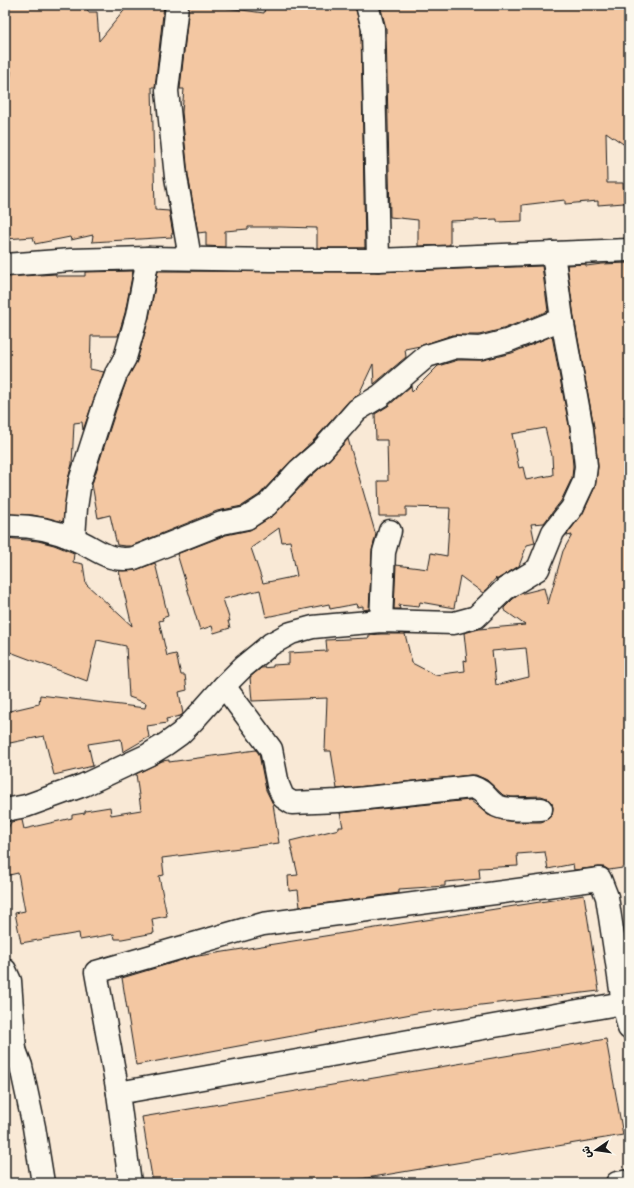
<svg xmlns="http://www.w3.org/2000/svg" width="634" height="1188" viewBox="0 0 634 1188" font-family="Mynerve,'Playpen Sans Arabic',sans-serif">
<rect width="100%" height="100%" fill="#f9e9d6"/>
<filter id="ink" filterUnits="userSpaceOnUse"><feTurbulence type="fractalNoise" baseFrequency=".025" numOctaves="2"/><feDisplacementMap in="SourceGraphic" scale="8" xChannelSelector="R" yChannelSelector="G"/><feConvolveMatrix kernelMatrix="1 2 1 2 8 2 1 2 1" color-interpolation-filters="sRGB"/></filter>
<g filter="url(#ink)">
<g fill="#f3c7a2" stroke="#1c1c1c" fill-rule="evenodd">
<polygon points="5,5 87,5 88,12 97,12 99,41 127,7 137,7 137,5 164,5 155,87 152,87 155,210 169,211 173,234 171,234 172,237 92,242 93,235 71,240 70,237 35,244 33,237 5,239 5,122 7,122 11,71 7,71 5,54"/>
<polygon points="189,5 227,5 227,8 264,13 265,8 268,9 269,5 355,5 361,30 365,248 317,248 317,228 280,227 248,227 248,229 225,231 225,247 206,246 206,232 198,233 188,175 182,112 184,89 180,89"/>
<polygon points="380,5 629,5 629,148 606,132 607,183 623,183 624,203 598,205 598,201 565,204 565,200 522,205 522,221 497,222 497,219 450,221 450,245 418,246 418,220 390,217 386,28"/>
<path d="M629,263V416L624,417L629,441V867L609,870L604,867H599L574,870L573,864L548,869L545,852L517,854L518,866L479,868L480,879L445,882V886L399,889V893L300,907L298,890L289,891L288,876L298,875L290,841L339,829V827H343L340,813L470,800L488,815L502,820L516,822H541L548,819L552,815L553,808L552,803L547,798L541,796L511,797L503,795L487,780L476,775H471L337,789L331,751H325L327,698L252,701L250,677L261,668L273,667V665L289,664V653L327,651L326,640L369,638V635L381,634H405L412,663L435,675L465,671L464,660L467,661L464,633L479,629L525,625L504,610V608L513,599L520,594L544,588L548,604L563,551L572,535L567,536L568,533L583,513L595,487L598,467L594,427L574,317L567,265L586,264V266L602,264ZM526,648L529,677L496,685L492,651Z"/>
<polygon points="542,266 548,311 503,329 479,335 452,335 420,346 405,349 406,357 374,384 373,364 359,394 348,402 313,441 290,462 259,495 242,506 217,511 131,546 125,546 117,545 110,515 98,518 92,484 116,410 127,379 137,361 149,318 158,271 378,272"/>
<polygon points="133,271 125,313 118,336 91,336 90,369 104,372 83,430 82,422 74,423 72,464 68,479 63,522 33,515 5,514 5,277 56,274 56,276 85,276 85,272"/>
<path d="M552,336L570,431L573,466L572,478L561,501L544,523L531,524L535,543L527,545L519,566L496,580V578L483,593L460,576L454,608L420,602L419,607L399,605L400,609H394L396,565L428,569L431,553L447,556L450,508L406,507V516H379L378,481H388L387,440H376L375,414L388,406L411,386L412,392L438,366L458,360H483L512,353ZM545,428L552,456L553,475L526,480L523,467L519,468L512,434Z"/>
<path d="M348,439L375,532L376,534L372,551L369,609L363,610V606L357,607L356,604L330,609L329,604L266,617L260,590L223,599L230,621H228L230,628L214,633L212,626L200,630L177,554L226,535L250,530L274,515L308,479L331,458ZM279,528L282,542L290,541L297,576L263,583L251,548Z"/>
<polygon points="5,538 38,541 54,545 74,553 73,562 83,564 86,584 132,626 119,571 136,570 155,563 168,616 162,618 163,620 159,621 167,656 176,654 181,675 185,675 187,690 179,692 183,714 180,716 166,719 167,723 147,726 149,737 123,752 121,739 88,744 93,766 54,775 44,736 5,744 5,712 39,704 40,695 145,708 146,703 129,697 126,646 97,640 87,681 5,650"/>
<polygon points="256,750 259,754 266,790 273,804 279,843 162,858 164,875 159,876 167,916 152,919 154,933 122,939 115,939 114,934 80,940 79,933 21,943 15,913 25,911 18,873 5,876 5,835 11,822 22,820 24,829 72,818 72,815 85,813 85,811 110,807 111,815 141,810 136,774 162,761 169,760 169,762"/>
<polygon points="584,895 599,991 422,1012 136,1065 122,978 192,957"/>
<polygon points="606,1039 623,1135 337,1183 153,1183 142,1117"/>
</g>
<g fill="none" stroke-linecap="round" stroke-linejoin="round">
<defs>
<g id="minor">
<polyline points="177,5 167,91 176,177 190,258"/>
<polyline points="367,5 373,28 378,260"/>
<path d="M5,526C28,525 53,530 74,539C97,548 108,563 134,558L222,523L247,518L267,505L299,470L322,450L357,410L380,396L427,356L456,347L480,348L507,341L562,319"/>
<polyline points="74,538 76,508 80,481 104,406 116,374 125,358 137,316 148,258"/>
<polyline points="381,621 384,552 390,531"/>
<path d="M224,686L271,749L278,785L283,797L292,803L338,801L472,787C485,791 485,797 494,804C504,812 528,809 541,809"/>
<polyline points="5,810 26,806 84,785 148,755 166,744 180,734 193,721 224,686 243,667 271,644 291,633 313,627 334,625 381,621 454,623 476,617 505,589 538,569 553,532 572,508 577,497 584,482 586,466 582,429 562,319 553,253"/>
<polyline points="5,970 10,981 15,1050"/>
<polyline points="5,1041 15,1050 21,1066 34,1127 43,1183"/>
<polyline points="118,1093 623,1003"/>
<polyline points="130,1183 118,1093 96,972 263,924 600,879 607,897 623,1003 629,1028"/>
<polyline points="617,1183 629,1181"/>
</g>
<polyline id="tertiary" points="5,265 71,260 148,258 271,260 378,260 629,250"/>
</defs>
<use href="#minor" stroke="#1c1c1c" stroke-width="25"/>
<use href="#tertiary" stroke="#1c1c1c" stroke-width="25"/>
<use href="#minor" stroke="#fbf7ec" stroke-width="22"/>
<use href="#tertiary" stroke="#fbf7ec" stroke-width="22"/>
</g>
</g>
<rect width="634" height="1188" fill="none" stroke="#fbf7ec" stroke-width="20"/>
<rect x="10" y="10" width="614" height="1168" fill="none" stroke="#1c1c1c" stroke-width="1.5" filter="url(#ink)"/>
<g transform="translate(596 1150) rotate(257)" stroke="#fbf7ec" stroke-width="3" paint-order="stroke">
<path d="M0-3L7 15L0 10L-7 15Z" fill="#1c1c1c"/>
<text y="-6" font-size="11" font-weight="bold" text-anchor="middle" fill="#1c1c1c">ش</text>
</g>
</svg>
